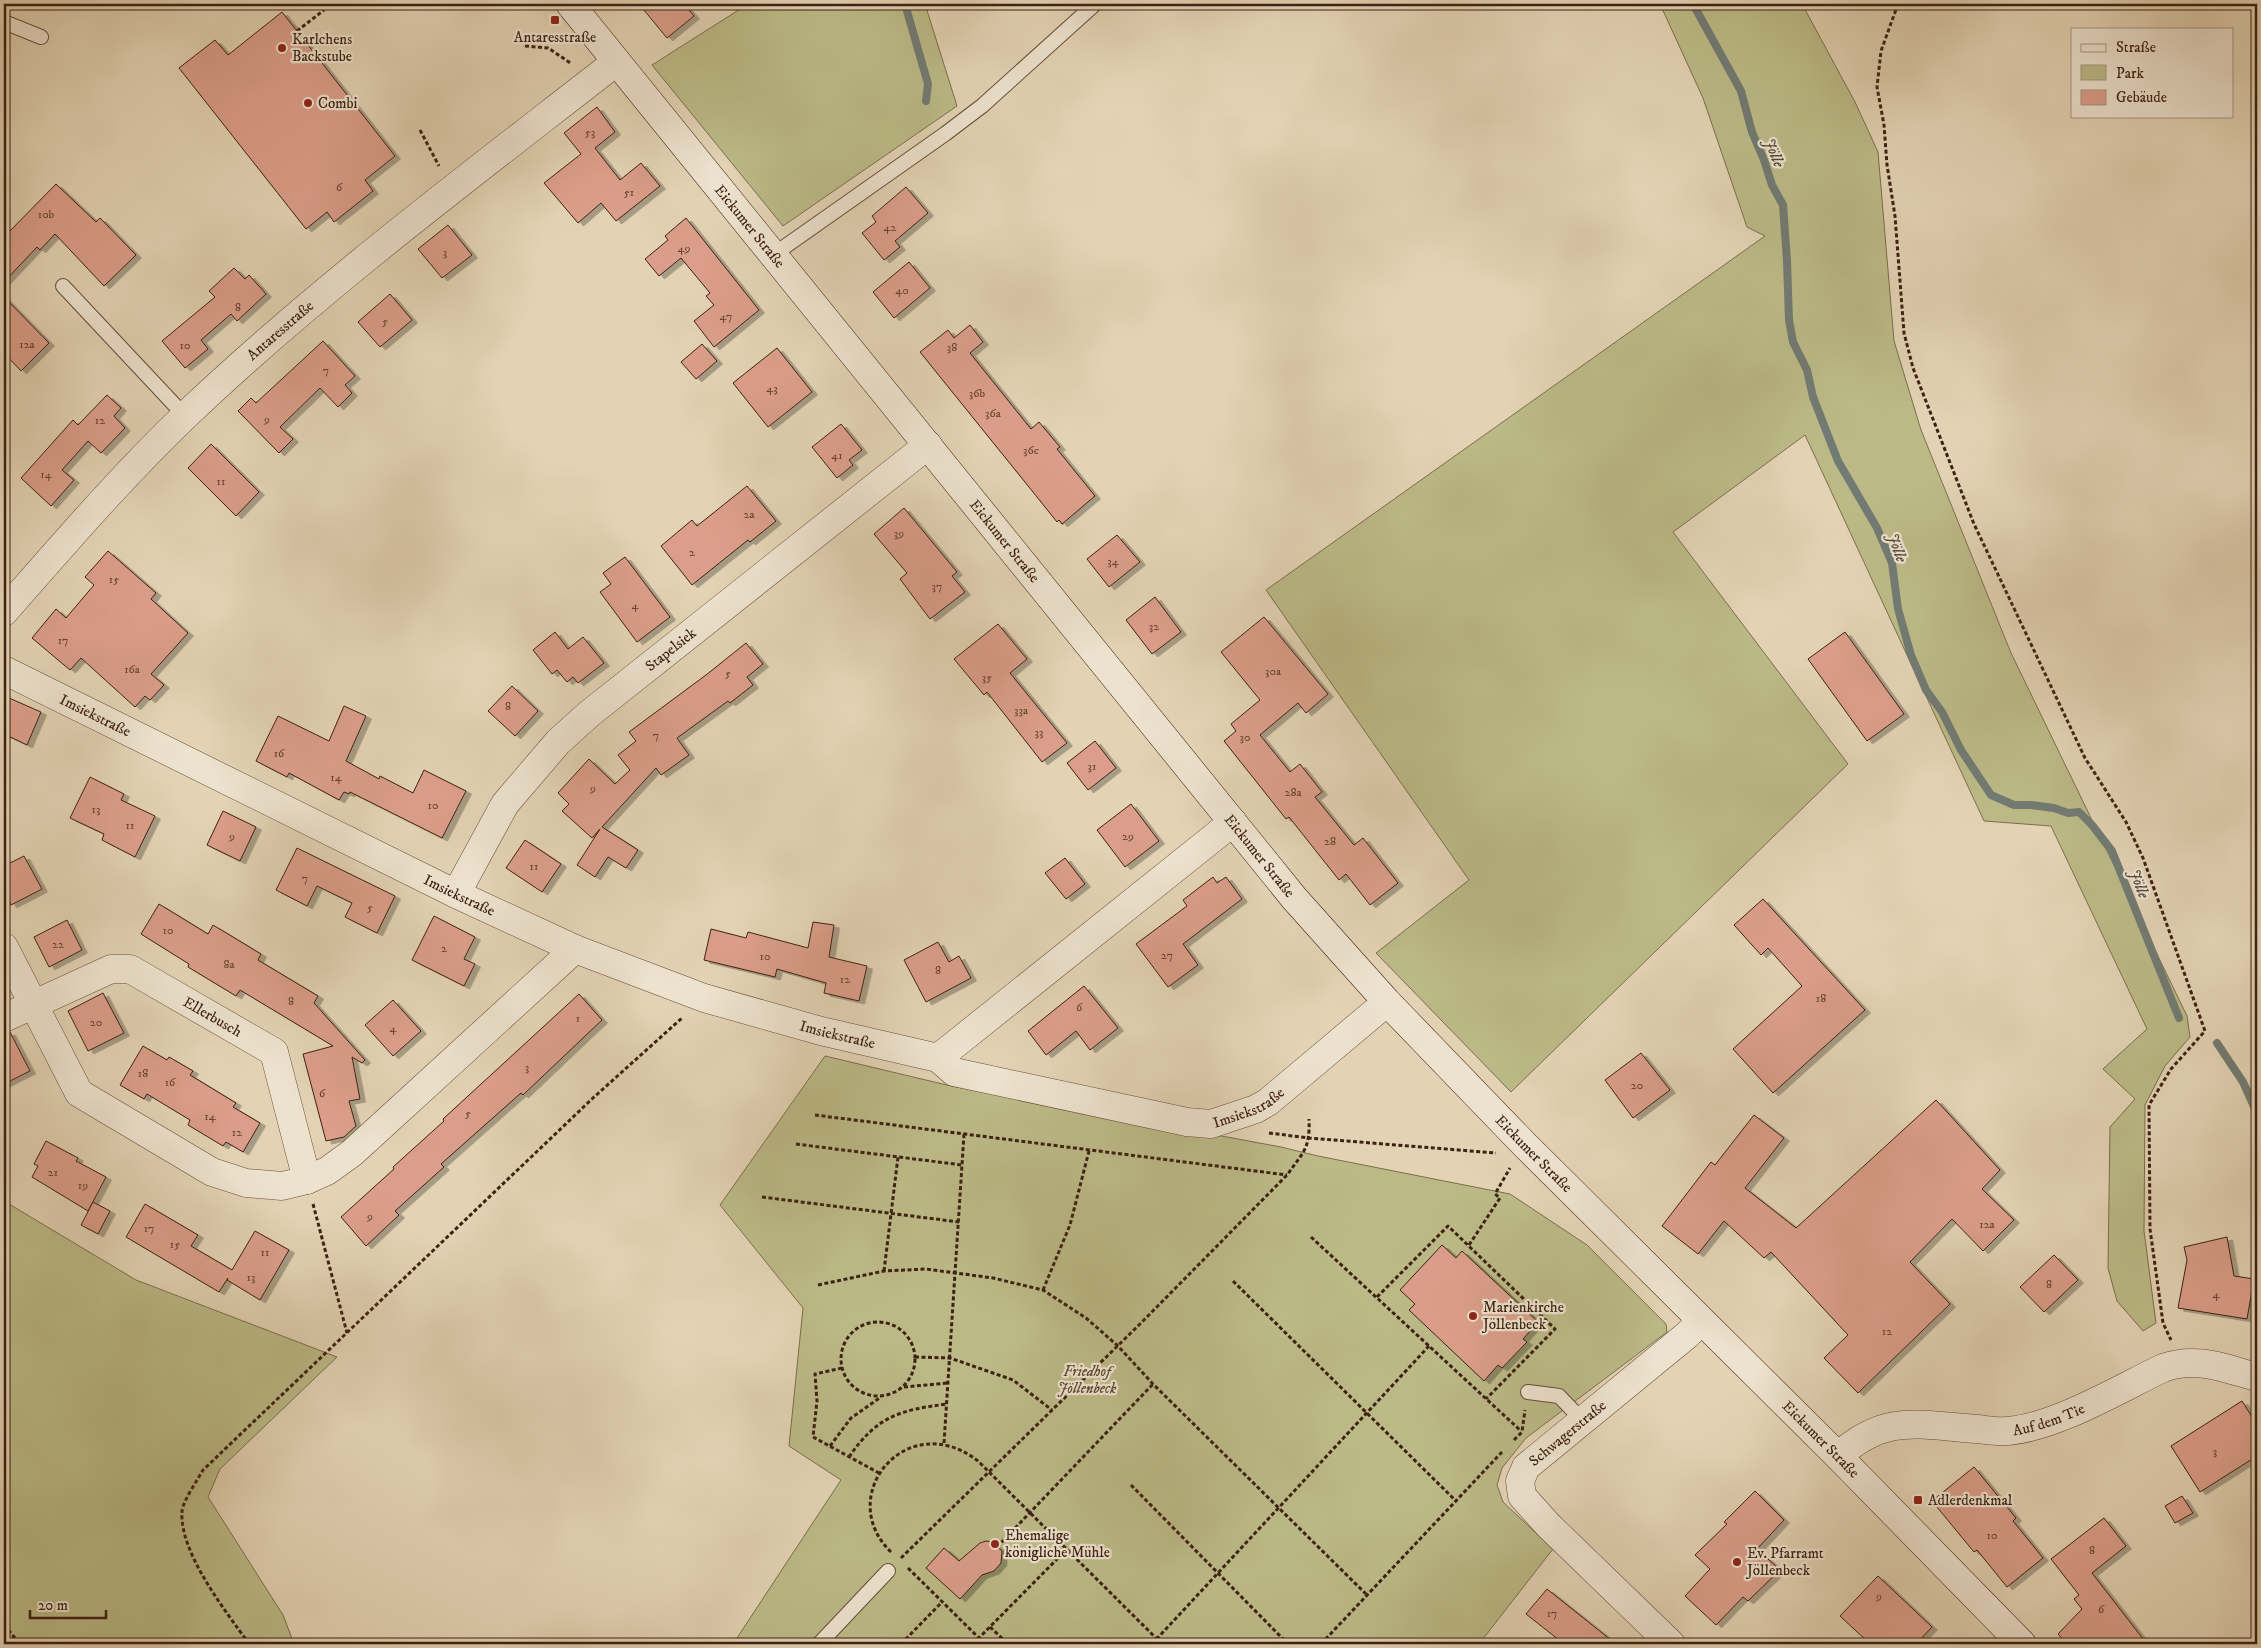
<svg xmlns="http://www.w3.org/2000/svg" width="2261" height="1648" viewBox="0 0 2261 1648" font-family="'IM FELL DW Pica',serif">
<defs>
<filter id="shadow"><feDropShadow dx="5.5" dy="3" stdDeviation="0" flood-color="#0004"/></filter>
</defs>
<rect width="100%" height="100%" fill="#e3d3b4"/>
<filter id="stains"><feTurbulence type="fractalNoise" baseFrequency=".004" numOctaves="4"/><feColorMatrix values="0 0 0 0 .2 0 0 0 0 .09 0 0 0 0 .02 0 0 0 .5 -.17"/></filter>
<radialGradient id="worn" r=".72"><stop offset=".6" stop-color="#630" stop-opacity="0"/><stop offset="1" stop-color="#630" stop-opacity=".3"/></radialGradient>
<g fill="#bbba87" stroke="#7c6e4c">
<polygon points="748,4 925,4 957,106 783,226 652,65"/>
<polygon points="1660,4 1802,4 1855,102 1878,152 1894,341 1921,430 2011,653 2187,1016 2190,1037 2165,1066 2145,1105 2144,1231 2156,1323 2143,1331 2117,1301 2108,1268 2110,1127 2135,1099 2103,1069 2147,1029 2051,826 1984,821 1805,435 1673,532 1848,764 1511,1092 1376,953 1469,880 1266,590 1765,236 1747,227 1703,98"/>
<polygon points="825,1056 951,1086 1281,1147 1318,1156 1510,1194 1587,1245 1666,1324 1667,1332 1526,1438 1502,1468 1497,1485 1503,1502 1553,1549 1479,1644 733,1644 841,1480 789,1446 803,1308 720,1205"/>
<polygon points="4,1201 136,1280 337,1357 220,1469 208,1497 283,1615 294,1644 6,1644 4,1642"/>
</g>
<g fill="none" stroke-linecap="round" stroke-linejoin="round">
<g stroke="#727b73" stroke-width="8">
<polyline points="905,4 928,84 926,101"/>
<polyline points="1693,4 1741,91 1752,132 1764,160 1772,185 1783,205 1787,261 1789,320 1793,342 1807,370 1813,397 1838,461 1877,528 1892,563 1898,609 1911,655 1926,690 1942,712 1961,750 1991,795 2014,805 2031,805 2054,808 2068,813 2079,812 2092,825 2112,851 2179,1018"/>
<polyline points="2217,1043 2243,1082 2257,1113"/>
</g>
</g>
<g fill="#db9e8a" stroke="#3d2112" filter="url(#shadow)">
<polygon points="639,4 684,4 694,16 667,38"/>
<polygon points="282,12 395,156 365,180 373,191 334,222 327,212 306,229 179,68 215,40 228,55"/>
<polygon points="597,107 615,132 595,148 620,180 641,163 660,186 616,221 601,203 578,223 544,183 581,154 564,133"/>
<polygon points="56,184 96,222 100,218 136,255 104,286 55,234 40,250 37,247 4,282 4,237"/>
<polygon points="906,187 928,213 895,241 900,247 884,260 862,233 876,222 872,216"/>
<polygon points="686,218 759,310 714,347 694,321 714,305 706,296 710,293 681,258 659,276 645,259 668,240 665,236"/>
<polygon points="448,225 472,255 442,278 418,249"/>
<polygon points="909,262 930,288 894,318 873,292"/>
<polygon points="234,268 245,279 249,275 266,294 237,321 231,314 201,340 208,349 185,368 162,341 215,297 209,291"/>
<polygon points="390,294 412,320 380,347 358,322"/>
<polygon points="4,297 49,343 21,371 4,353"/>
<polygon points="970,325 983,342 970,353 1031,429 1039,422 1060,447 1057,449 1095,496 1062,524 1059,520 1057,522 1037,497 920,352 948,330 954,338"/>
<polygon points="323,341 355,376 345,385 352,393 338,407 320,388 280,427 293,439 279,453 238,411 251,398 256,403"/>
<polygon points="702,344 717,361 696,379 681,362"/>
<polygon points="777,348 812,392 768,427 733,383"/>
<polygon points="107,395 121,408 114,416 125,428 101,453 88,441 62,470 74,480 51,506 21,478 73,420 78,425"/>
<polygon points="841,424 862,450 849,460 853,465 837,478 812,447"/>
<polygon points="211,444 259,492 236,516 188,468"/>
<polygon points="747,486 776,521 750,542 748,540 692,585 661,546 692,520 697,526"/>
<polygon points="904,508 957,572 952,576 965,592 930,619 900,579 907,573 874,534"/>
<polygon points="1117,535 1140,562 1109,587 1087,559"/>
<polygon points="108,551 156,593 151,599 188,633 151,674 164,685 150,700 145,696 135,707 81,658 70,670 32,638 56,609 66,618 94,585 85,577"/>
<polygon points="625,557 670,617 637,642 600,592 611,584 603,573"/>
<polygon points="1155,597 1181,632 1152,654 1126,620"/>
<polygon points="1264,617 1328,694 1306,713 1298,703 1260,735 1290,772 1300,764 1322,792 1315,797 1354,845 1363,838 1398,883 1370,905 1346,874 1339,880 1289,817 1286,819 1224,741 1236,731 1231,724 1260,700 1221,652"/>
<polygon points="998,624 1027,659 1010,673 1067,743 1042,762 987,692 984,695 954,659"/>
<polygon points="555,632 568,649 583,637 604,663 578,683 573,677 567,682 557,670 552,674 533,650"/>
<polygon points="1845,632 1904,714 1867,741 1808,659"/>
<polygon points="746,643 763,664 747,677 753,685 730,703 728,701 677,738 689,755 661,775 656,768 602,827 638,850 626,868 608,857 595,877 577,865 600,829 592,838 562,811 569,804 558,793 589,759 615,784 630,770 618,755 636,741 629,732 706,675"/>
<polygon points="512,686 538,711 515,736 488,711"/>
<polygon points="9,698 41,712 27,745 4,734 4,708"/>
<polygon points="344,706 366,716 346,761 379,779 380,776 413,793 424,770 466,791 442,838 350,792 349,794 344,792 339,800 289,773 287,777 256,761 278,716 329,741"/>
<polygon points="1095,741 1116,768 1088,790 1067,763"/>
<polygon points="90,777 124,794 121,800 155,816 135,857 102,840 104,834 70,818"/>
<polygon points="1131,804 1159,841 1125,867 1097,830"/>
<polygon points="223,811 256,827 240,861 207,845"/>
<polygon points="525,840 561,864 542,892 506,868"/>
<polygon points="297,848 395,896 377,933 345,917 352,903 317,886 307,906 276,890"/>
<polygon points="24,856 42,889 11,905 4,891 4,866"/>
<polygon points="1065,858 1085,884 1066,899 1045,873"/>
<polygon points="1213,877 1217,883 1226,877 1242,899 1183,944 1198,965 1168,987 1136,944 1187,906 1183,900"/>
<polygon points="1763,899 1865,1010 1773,1093 1733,1049 1802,986 1768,948 1761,955 1734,925"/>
<polygon points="159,904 208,934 213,925 223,931 261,954 258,960 318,996 314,1003 365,1060 362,1063 352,1057 360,1099 349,1101 356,1126 344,1137 326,1141 303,1054 333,1046 240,990 236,996 188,967 189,964 141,934"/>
<polygon points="434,916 475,937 464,959 475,964 464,986 412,960"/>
<polygon points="67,920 82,950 49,967 34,937"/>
<polygon points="813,922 834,925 829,957 867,966 859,1001 824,993 826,983 777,969 775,977 704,960 711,929 746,938 748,932 808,948"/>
<polygon points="938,942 949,962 959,956 971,978 926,1002 904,960"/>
<polygon points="1084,986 1118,1028 1090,1050 1076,1031 1046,1055 1028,1031"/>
<polygon points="103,993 124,1033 88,1051 68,1011"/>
<polygon points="579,994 602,1020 523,1095 521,1093 441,1164 444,1167 395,1211 399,1215 366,1246 341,1217 394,1169 393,1167 444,1121 443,1119"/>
<polygon points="393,1000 421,1031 393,1056 365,1025"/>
<polygon points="10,1032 30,1071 4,1084 4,1033"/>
<polygon points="143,1046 167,1060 169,1057 193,1071 190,1075 236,1103 233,1107 260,1123 243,1152 226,1142 223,1146 188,1125 190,1120 147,1094 144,1099 120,1085"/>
<polygon points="1641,1053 1670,1090 1633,1118 1605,1080"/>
<polygon points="1936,1100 2000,1170 1982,1189 2014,1220 1983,1251 1952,1219 1910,1262 1950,1304 1858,1393 1824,1358 1848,1335 1771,1252 1764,1258 1724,1221 1698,1254 1662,1226 1711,1162 1715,1165 1754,1115 1784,1138 1745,1188 1796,1228"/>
<polygon points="46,1141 78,1158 76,1161 106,1177 88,1211 32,1177 38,1166 34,1164"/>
<polygon points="93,1202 110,1211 98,1234 81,1225"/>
<polygon points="145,1204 198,1235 191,1246 232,1270 255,1231 289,1250 260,1300 227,1280 228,1278 219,1292 126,1237"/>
<polygon points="2227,1237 2234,1276 2254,1279 2247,1319 2178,1308 2187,1260 2184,1247"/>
<polygon points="1442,1245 1456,1258 1462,1251 1538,1322 1523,1339 1527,1342 1502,1368 1498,1365 1484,1381 1409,1310 1415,1304 1400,1290"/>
<polygon points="2054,1255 2078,1280 2044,1312 2020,1287"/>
<polygon points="2242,1401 2257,1425 2257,1456 2200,1492 2171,1446"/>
<polygon points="1974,1467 2016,1518 2013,1521 2043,1558 2007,1587 1977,1550 1974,1552 1932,1501"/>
<polygon points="1755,1491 1784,1520 1757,1549 1780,1570 1748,1601 1743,1597 1716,1625 1685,1596 1710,1569 1695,1555 1727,1524 1724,1522"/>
<polygon points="2182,1496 2193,1513 2175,1523 2165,1506"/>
<polygon points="2104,1518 2126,1546 2092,1573 2147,1644 2067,1644 2058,1634 2082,1609 2074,1599 2079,1595 2051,1559"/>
<polygon points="986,1541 992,1542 1002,1551 1001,1563 994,1571 982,1575 960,1599 926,1568 944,1548 959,1561 980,1543"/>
<polygon points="1878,1576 1932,1627 1916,1644 1870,1644 1840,1616"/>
<polygon points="1547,1589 1616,1644 1564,1644 1526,1614"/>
</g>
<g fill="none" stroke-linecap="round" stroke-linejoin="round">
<defs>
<g id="service">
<polyline points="4,22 41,37"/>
<polyline points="773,255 945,134 982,106 1095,4"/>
<polyline points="63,286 185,416"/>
<polyline points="1528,1392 1559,1396 1583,1421"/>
<polyline points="819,1644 888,1571"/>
</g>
<g id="minor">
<path id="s1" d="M4,612C63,545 122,476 187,414C321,287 470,176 616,62"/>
<path id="s2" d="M4,670L456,894L575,949L704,998L821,1031L938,1058L954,1072L1187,1122L1211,1124L1256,1109L1268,1102L1387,1002"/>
<path id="s3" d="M456,894L505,804L558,742L589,714L928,445"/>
<polyline points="4,947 79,1093 212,1172 246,1183 282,1186 307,1180 327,1171 352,1153 575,949"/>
<path id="s4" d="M4,1018L111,969H130L274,1052L307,1180"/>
<polyline points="938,1058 1233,822"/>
<path id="s5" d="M1838,1456C1886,1413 1918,1425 1977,1429C1987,1430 1998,1432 2008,1431C2056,1427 2119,1389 2163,1368C2197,1356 2223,1368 2257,1377"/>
<path id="s6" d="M1671,1644L1548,1525L1522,1496L1520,1481L1526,1467L1687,1335L1701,1321"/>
</g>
<g id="secondary">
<path id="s7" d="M570,4L1294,898L1387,1002L1523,1143L1838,1456L2022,1644"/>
</g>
</defs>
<use href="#service" stroke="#664e3a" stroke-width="16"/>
<use href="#minor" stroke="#664e3a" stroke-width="29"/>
<use href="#secondary" stroke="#3d2112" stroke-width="29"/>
<g stroke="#3d2112" stroke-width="3" stroke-dasharray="4 2.5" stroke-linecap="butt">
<polyline points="1898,4 1881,51 1877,87 1884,125 1887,165 1895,216 1904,333 1913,368 1974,524 2085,758 2126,822 2143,858 2205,1031 2171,1069 2149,1105 2150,1229 2163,1323 2171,1340"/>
<polyline points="297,31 324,10"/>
<polyline points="525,46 548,48 572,64"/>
<polyline points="420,130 439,166"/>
<polyline points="815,1115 1287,1175"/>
<polyline points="1269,1133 1309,1138 1496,1153"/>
<polyline points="796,1144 962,1165"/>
<polyline points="762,1197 959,1222"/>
<polyline points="313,1204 347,1333"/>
<polyline points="1311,1237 1521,1431"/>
<polyline points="1469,1245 1500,1198 1495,1194 1510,1168"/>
<polyline points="884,1271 898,1157"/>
<polyline points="1233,1281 1456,1501"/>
<polyline points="818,1285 884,1271 926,1269 993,1278 1043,1290 1086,1318 1118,1346 1153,1384 1366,1594"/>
<polyline points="1043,1290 1070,1225 1089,1151"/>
<polyline points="1377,1297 1448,1226 1555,1329 1486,1399"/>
<circle cx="878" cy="1359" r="37"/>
<polyline points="915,1357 950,1358 1013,1380 1052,1410"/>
<polyline points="842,1368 815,1374 817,1401 813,1437 879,1473"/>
<polyline points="904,1387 948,1383"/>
<polyline points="1514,1440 1522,1432 1525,1410"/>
<polyline points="944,1443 964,1134"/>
<polyline points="830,1446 851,1418 881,1397"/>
<path d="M849,1457C877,1416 900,1410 947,1404"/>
<polyline points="1131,1485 1288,1644"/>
<polyline points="997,1547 1153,1384"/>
<path d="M891,1552C833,1496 907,1406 978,1461L1162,1644"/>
<path d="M901,1558L1143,1321L1287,1175C1304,1151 1310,1149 1309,1119"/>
<polyline points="908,1568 979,1638"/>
<polyline points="4,1625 20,1644"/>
<polyline points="990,1627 1008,1644"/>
<path d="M249,1644C226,1611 179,1553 182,1511C183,1501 198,1479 203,1470L593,1098L682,1018"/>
<polyline points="901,1644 942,1602"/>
<polyline points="973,1644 1066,1550"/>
<polyline points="1152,1644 1429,1346"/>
<polyline points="1321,1644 1502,1452"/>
</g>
<use href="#service" stroke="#ede2ce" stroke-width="14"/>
<use href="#minor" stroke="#ede2ce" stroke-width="28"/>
<use href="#secondary" stroke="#ede2ce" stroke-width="28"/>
</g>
<g fill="#8f2418" stroke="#ede2ce" stroke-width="2">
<rect x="550" y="15" width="10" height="10" rx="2.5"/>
<circle cx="282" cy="48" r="5"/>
<circle cx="308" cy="103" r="5"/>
<circle cx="1473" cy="1316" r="5"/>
<rect x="1913" y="1495" width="10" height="10" rx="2.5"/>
<circle cx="995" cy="1544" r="5"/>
<circle cx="1737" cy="1562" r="5"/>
</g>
<g text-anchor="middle" stroke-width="4.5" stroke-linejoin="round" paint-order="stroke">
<g font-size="12" fill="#644030">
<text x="590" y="136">53</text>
<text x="339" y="191">6</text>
<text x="629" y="196">51</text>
<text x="46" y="218">10b</text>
<text x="890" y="231">42</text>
<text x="684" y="252">49</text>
<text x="445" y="256">3</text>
<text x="902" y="294">40</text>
<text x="238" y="311">8</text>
<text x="726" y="320">47</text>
<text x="385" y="325">5</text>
<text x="27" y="348">12a</text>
<text x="185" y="349">10</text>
<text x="952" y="351">38</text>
<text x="326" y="374">7</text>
<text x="772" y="392">43</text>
<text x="977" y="397">36b</text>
<text x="993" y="417">36a</text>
<text x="267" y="423">9</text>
<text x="100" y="424">12</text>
<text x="1031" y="454">36c</text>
<text x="837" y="459">41</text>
<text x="46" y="478">14</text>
<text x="221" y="485">11</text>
<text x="749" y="518">2a</text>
<text x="899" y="537">39</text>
<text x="692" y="556">2</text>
<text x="1113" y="565">34</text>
<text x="114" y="583">15</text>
<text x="937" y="590">37</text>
<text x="635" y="609">4</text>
<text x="1154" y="630">32</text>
<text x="63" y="644">17</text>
<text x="132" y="673">16a</text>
<text x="1273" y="675">30a</text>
<text x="728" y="677">5</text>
<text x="987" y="681">35</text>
<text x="508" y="710">8</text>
<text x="1021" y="714">33a</text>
<text x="1039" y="736">33</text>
<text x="656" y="739">7</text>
<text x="1245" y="741">30</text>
<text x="279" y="757">16</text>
<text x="1092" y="770">31</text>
<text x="336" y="781">14</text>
<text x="593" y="792">9</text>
<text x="1293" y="796">28a</text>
<text x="433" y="809">10</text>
<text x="96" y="813">13</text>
<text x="130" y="829">11</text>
<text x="232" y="840">9</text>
<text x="1128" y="840">29</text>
<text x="1330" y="845">28</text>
<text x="534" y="870">11</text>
<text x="305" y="882">7</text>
<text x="370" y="911">5</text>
<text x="168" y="934">10</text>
<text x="58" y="948">22</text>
<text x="444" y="952">2</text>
<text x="1167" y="959">27</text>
<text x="765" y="960">10</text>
<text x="229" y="968">8a</text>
<text x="938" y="974">8</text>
<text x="845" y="983">12</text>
<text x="1821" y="1002">18</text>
<text x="291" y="1005">8</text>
<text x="1079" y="1011">6</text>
<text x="578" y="1022">1</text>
<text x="96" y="1026">20</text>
<text x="393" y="1032">4</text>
<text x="527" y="1071">3</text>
<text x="143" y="1077">18</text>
<text x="170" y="1086">16</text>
<text x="1637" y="1089">20</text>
<text x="322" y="1097">6</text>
<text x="468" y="1117">5</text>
<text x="210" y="1120">14</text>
<text x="237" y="1136">12</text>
<text x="53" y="1176">21</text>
<text x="83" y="1189">19</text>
<text x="370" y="1220">9</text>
<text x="1987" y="1228">12a</text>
<text x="149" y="1232">17</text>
<text x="175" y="1248">15</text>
<text x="265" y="1256">11</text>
<text x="251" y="1281">13</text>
<text x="2049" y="1288">8</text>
<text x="2216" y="1298">4</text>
<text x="1887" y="1335">12</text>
<text x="2215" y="1455">3</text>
<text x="1992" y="1539">10</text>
<text x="2092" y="1554">8</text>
<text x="1879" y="1600">9</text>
<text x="2101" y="1613">6</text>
<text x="1552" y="1617">17</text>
</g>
<g font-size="15" fill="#3d2112" stroke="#ede2ce" text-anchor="start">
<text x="555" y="42" text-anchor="middle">Antaresstraße</text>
<text x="292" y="44">Karlchens<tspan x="292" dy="17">Backstube</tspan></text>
<text x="318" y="108">Combi</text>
<text x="1483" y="1312">Marienkirche<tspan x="1483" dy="17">Jöllenbeck</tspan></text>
<text x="1928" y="1505">Adlerdenkmal</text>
<text x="1005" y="1540">Ehemalige<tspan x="1005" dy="17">königliche Mühle</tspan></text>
<text x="1747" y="1558">Ev. Pfarramt<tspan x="1747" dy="17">Jöllenbeck</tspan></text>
</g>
<g font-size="15" fill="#3d2112" stroke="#ede2ce">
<text dy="5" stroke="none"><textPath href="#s7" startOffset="286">Eickumer Straße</textPath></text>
<text dy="5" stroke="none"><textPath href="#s1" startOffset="395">Antaresstraße</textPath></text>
<text dy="5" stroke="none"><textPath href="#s7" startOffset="691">Eickumer Straße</textPath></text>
<text dy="5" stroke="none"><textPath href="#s3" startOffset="330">Stapelsiek</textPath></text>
<text dy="5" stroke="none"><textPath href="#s2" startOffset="102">Imsiekstraße</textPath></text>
<text dy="5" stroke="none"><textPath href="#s7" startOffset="1096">Eickumer Straße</textPath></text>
<text dy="5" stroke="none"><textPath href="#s2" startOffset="508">Imsiekstraße</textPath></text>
<text dy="5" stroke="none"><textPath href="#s4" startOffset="232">Ellerbusch</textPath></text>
<text dy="5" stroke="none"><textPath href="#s2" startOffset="912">Imsiekstraße</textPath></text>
<text dy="5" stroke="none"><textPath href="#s2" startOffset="1340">Imsiekstraße</textPath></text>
<text dy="5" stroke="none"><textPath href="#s7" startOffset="1501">Eickumer Straße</textPath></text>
<text dy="5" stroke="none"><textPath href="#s5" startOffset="221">Auf dem Tie</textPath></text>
<text dy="5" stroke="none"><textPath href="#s6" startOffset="294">Schwagerstraße</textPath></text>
<text dy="5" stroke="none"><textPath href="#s7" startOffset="1906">Eickumer Straße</textPath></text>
</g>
<g font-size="15" font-style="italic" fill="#5c472f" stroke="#ede2ce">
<text x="1087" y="1376">Friedhof<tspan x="1087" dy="17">Jöllenbeck</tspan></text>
</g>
<g font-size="16" font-style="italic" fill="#53463a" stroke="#ede2ce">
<text transform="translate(1775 152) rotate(67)" y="6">Jölle</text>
<text transform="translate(1898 547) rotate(70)" y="6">Jölle</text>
<text transform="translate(2140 883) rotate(68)" y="6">Jölle</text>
</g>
</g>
<rect width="2261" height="1648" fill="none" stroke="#e3d3b4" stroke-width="20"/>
<rect x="5" y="5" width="2251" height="1638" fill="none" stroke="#3d2112" stroke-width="2.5"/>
<rect x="10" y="10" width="2241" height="1628" fill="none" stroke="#3d2112"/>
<rect x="2071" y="28" width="162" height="90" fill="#ede2ce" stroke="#a79583"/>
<rect x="2081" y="44" width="25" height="8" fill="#ede2ce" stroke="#a79583"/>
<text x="2116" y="52" font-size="15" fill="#3d2112">Straße</text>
<rect x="2081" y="65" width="25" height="15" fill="#bbba87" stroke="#a79583"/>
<text x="2116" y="78" font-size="15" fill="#3d2112">Park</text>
<rect x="2081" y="90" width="25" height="15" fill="#db9e8a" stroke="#a79583"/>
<text x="2116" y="102" font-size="15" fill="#3d2112">Gebäude</text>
<path d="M30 1610v8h76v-8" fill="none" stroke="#3d2112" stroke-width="2.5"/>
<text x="38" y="1610" font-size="15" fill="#3d2112" stroke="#ede2ce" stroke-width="4" paint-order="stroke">20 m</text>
<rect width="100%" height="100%" filter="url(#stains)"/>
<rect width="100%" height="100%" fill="url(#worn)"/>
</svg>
